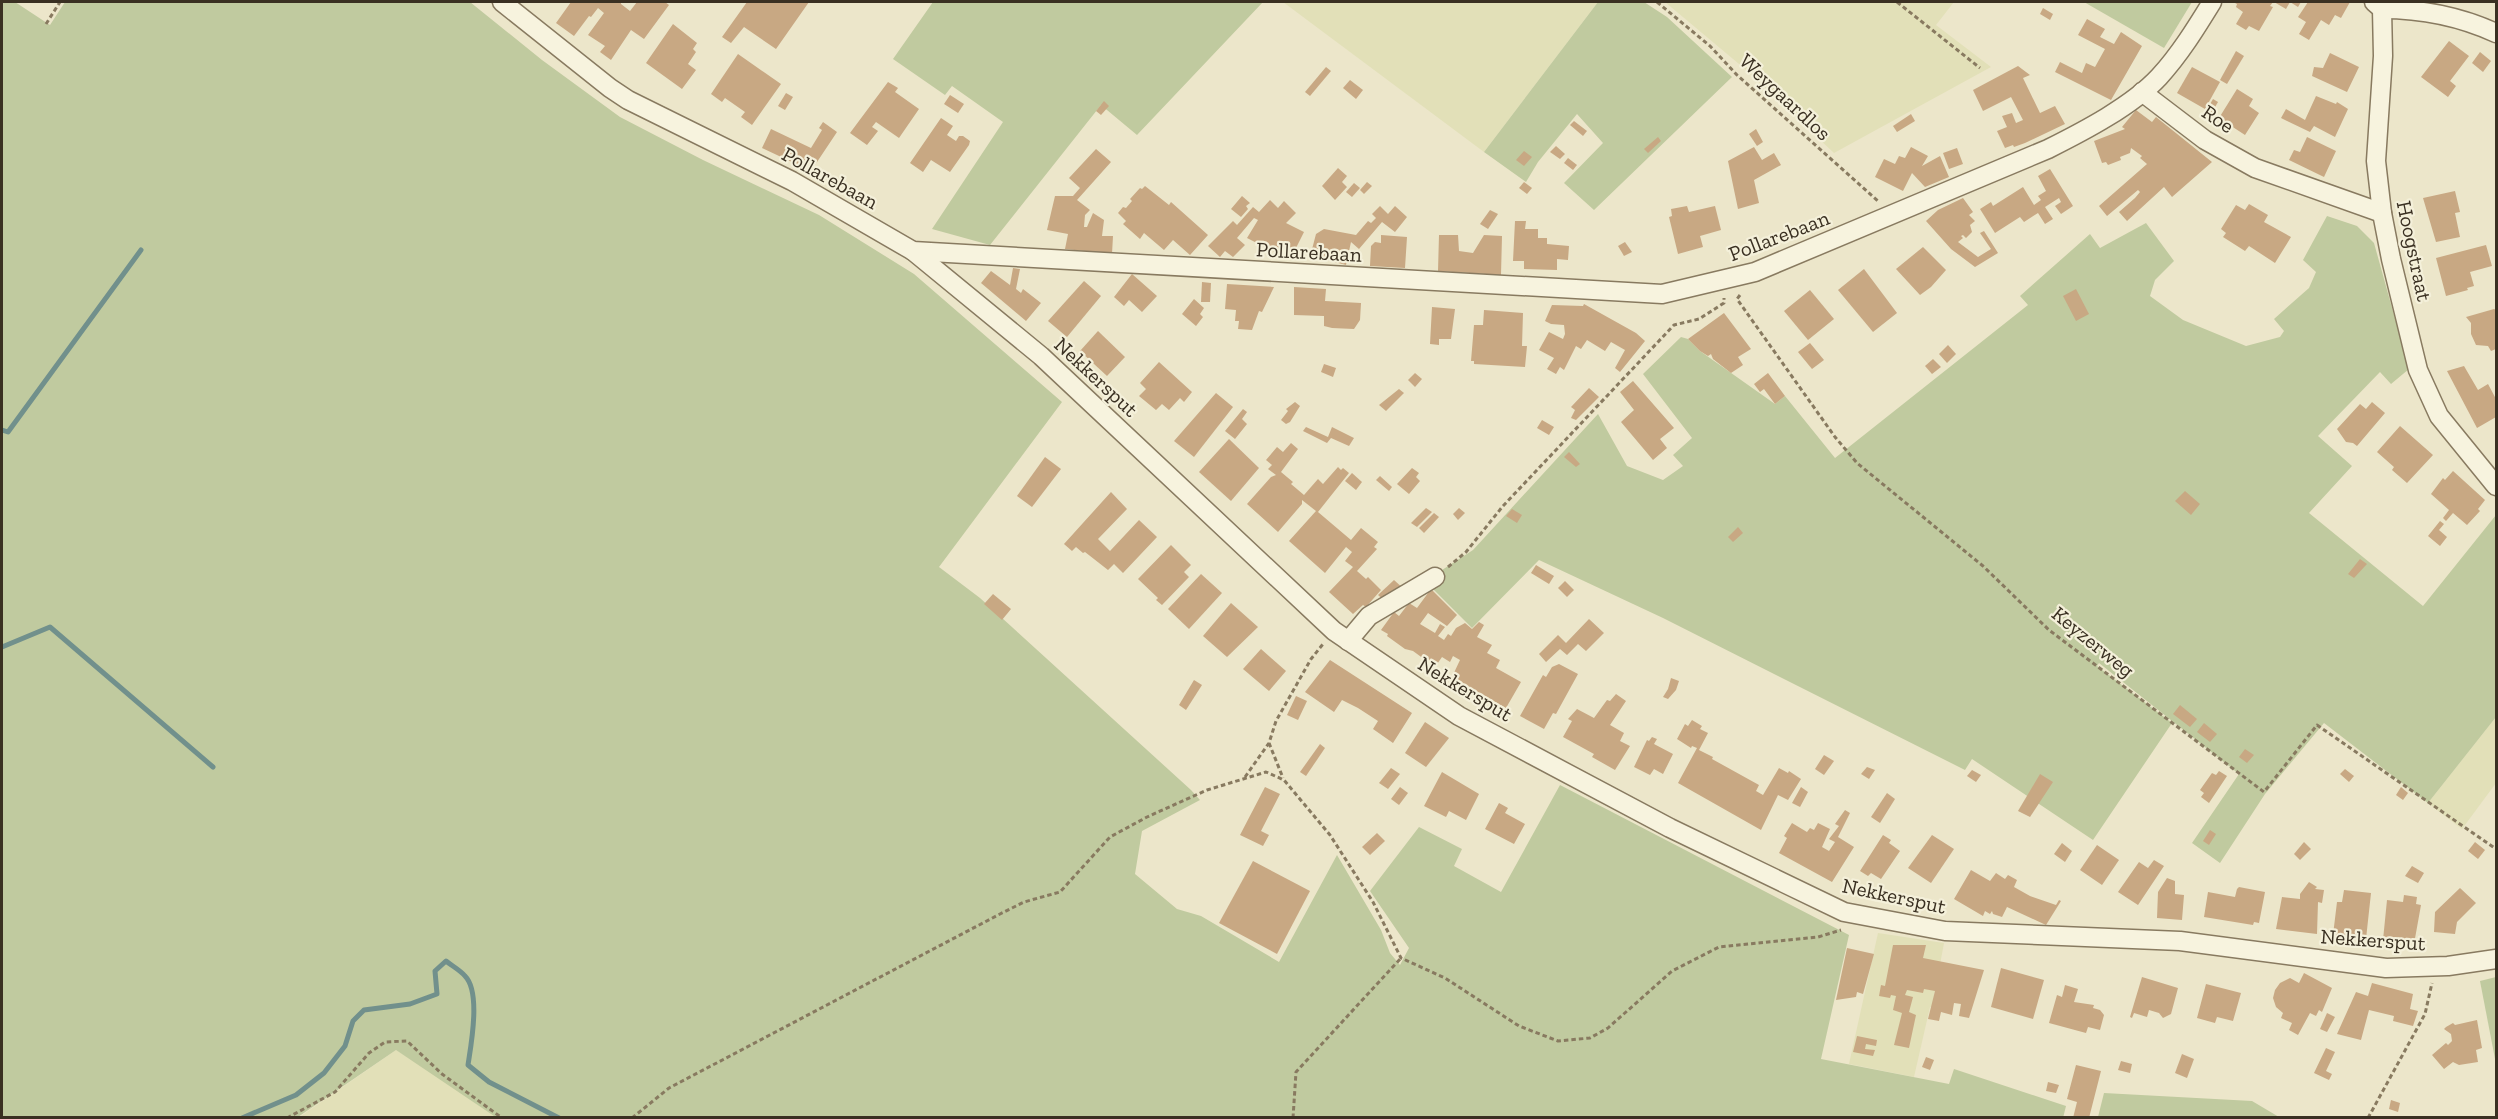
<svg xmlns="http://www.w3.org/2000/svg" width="2498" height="1119" viewBox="0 0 2498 1119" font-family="'Zilla Slab',serif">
<rect width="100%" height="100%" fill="#ece6ca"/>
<g fill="#e2e0b8">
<polygon points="1283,2 1598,2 1484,152"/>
<polygon points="1665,2 1954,2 1936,25 1991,67 1834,153 1745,69"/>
<polygon points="2496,717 2496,783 2462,829 2428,803"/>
<polygon points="1878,933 1944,943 1932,1007 1930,1007 1914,1077 1849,1064"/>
<polygon points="396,1050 451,1085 497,1117 298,1118"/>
</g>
<g fill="#c0ca9f">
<polygon points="2,2 15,2 50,25 65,2 470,2 542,60 620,117 703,160 819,215 914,274 1062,402 939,567 980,598 1191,790 1200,800 1142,831 1135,874 1177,909 1201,916 1279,962 1337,855 1381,930 1390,953 1400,965 1409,948 1370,891 1419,827 1462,849 1454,866 1501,892 1560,785 1849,935 1821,1059 1949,1084 1954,1069 2066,1106 2063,1118 497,1118 396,1050 298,1117 2,1118"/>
<polygon points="933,2 1263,2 1137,135 1101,105 990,245 932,229 1003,122 952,86 945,95 893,59"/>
<polygon points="1598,2 1644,2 1667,17 1732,77 1594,210 1564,183 1603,143 1577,114 1538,162 1526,182 1484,152"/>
<polygon points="2084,2 2192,2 2164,48"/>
<polygon points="2327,216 2357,226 2374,243 2409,369 2391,384 2380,372 2318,436 2352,466 2309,513 2423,606 2496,515 2496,717 2428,803 2324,723 2265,794 2220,863 2192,843 2239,774 2099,663 2097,666 2172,723 2093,840 1972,759 1965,770 1663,618 1539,560 1472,628 1425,581 1473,550 1598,414 1627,466 1663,480 1683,466 1673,455 1692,438 1643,374 1681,337 1688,339 1700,351 1775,404 1785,396 1835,458 2028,305 2020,296 2090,234 2100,248 2146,223 2174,261 2155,280 2150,296 2183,320 2246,346 2280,337 2284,331 2274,319 2309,288 2316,272 2303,260"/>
<polygon points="2496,977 2496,1064 2480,981"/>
<polygon points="2104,1093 2252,1101 2279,1117 2098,1117"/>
</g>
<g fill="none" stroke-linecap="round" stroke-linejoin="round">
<g stroke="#71908c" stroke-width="5">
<polyline points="2,430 8,432 141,250"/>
<polyline points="2,647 50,627 213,767"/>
<path d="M242,1118L296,1095L324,1073L345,1046L353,1021L364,1010L410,1004L437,994L435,971L446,961C452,966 460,970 465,976C481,992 471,1045 468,1065L489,1082L559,1118"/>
</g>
</g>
<g fill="#c8a883">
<polygon points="571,2 621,2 621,4 630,11 637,2 665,2 669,5 644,39 631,30 611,60 600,52 605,46 588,35 604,13 598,8 591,17 589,16 574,36 556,23"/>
<polygon points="747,2 809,2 776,49 744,27 731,43 722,37"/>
<polygon points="2233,2 2273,2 2270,6 2273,7 2259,31 2249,26 2246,30 2236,24 2243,12 2236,7 2237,4"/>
<polygon points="2274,2 2301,2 2298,7 2290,2 2286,9"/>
<polygon points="2308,2 2350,2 2341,18 2335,15 2329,25 2321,20 2309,40 2299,34 2306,22 2298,17"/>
<polygon points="2043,8 2053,14 2050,20 2040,14"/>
<polygon points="2087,19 2105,29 2100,37 2114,44 2121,32 2142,46 2111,100 2055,72 2060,62 2082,73 2086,63 2095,67 2105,49 2078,35"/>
<polygon points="673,24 697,43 693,49 696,52 688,64 696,70 682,89 646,63"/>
<polygon points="2449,41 2469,56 2450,81 2456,86 2448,97 2421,77"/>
<polygon points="2236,51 2244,56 2227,84 2220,80"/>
<polygon points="2480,52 2491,61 2483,72 2472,63"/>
<polygon points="2330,53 2359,67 2347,92 2312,76 2314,67 2323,68"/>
<polygon points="738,54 781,84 752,125 741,117 745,112 725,98 722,102 711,94"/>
<polygon points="2018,66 2030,75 2023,78 2040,113 2055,106 2065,124 2025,143 2014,147 2013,145 2005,148 1997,131 2007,127 2002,116 2012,113 2016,123 2023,120 2011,97 1983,111 1973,90"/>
<polygon points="1326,67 1331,71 1310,96 1305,92"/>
<polygon points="2192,67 2220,82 2205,109 2177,93"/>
<polygon points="1350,80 1363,90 1356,99 1343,88"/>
<polygon points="888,82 898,88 895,92 919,109 899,138 876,122 872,127 878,131 867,145 850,133"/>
<polygon points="2237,89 2253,99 2249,106 2259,113 2245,135 2219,118"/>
<polygon points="786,93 793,97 785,110 778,106"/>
<polygon points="950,95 964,104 958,113 944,104"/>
<polygon points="2316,96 2336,104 2337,102 2348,109 2335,137 2314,126 2310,132 2281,118 2286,109 2305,120"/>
<polygon points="2213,99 2218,102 2211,114 2206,111"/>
<polygon points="1104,101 1109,106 1101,115 1096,111"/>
<polygon points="2136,110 2152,122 2156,117 2212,162 2172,197 2164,187 2127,221 2119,212 2135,198 2140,192 2138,190 2107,216 2099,206 2147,164 2140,158 2142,156 2131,148 2130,153 2120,157 2121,160 2108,165 2106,162 2102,163 2094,141 2125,129 2122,127"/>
<polygon points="1911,114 1915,121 1897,132 1893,126"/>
<polygon points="941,118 953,126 947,135 956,141 959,136 963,136 970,141 969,145 950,172 931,160 923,172 910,163"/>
<polygon points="1574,121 1587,131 1583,136 1570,125"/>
<polygon points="823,122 837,132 811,171 762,148 771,129 811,148 822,130 819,128"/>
<polygon points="1756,129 1763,142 1757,146 1749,134"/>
<polygon points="1658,137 1661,141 1648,153 1644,149"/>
<polygon points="2307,137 2336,151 2324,177 2289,160 2294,150 2300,152"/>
<polygon points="1556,146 1565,154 1560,159 1550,152"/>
<polygon points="1754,147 1762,160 1774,153 1781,165 1754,180 1759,203 1738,209 1728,161"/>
<polygon points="1911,147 1928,156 1922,166 1940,156 1949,177 1925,187 1912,173 1903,191 1875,177 1884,159 1895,164 1899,156 1905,158"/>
<polygon points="1957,148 1963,164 1949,169 1943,153"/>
<polygon points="1096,149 1111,162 1077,200 1090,210 1085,215 1084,227 1087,227 1093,213 1104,220 1102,236 1113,236 1112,254 1065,249 1068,234 1047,230 1055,196 1073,196 1080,188 1069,178"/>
<polygon points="1524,151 1532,157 1524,166 1516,160"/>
<polygon points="1568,158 1577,165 1573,170 1564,163"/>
<polygon points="1338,168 1347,176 1342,182 1347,187 1335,200 1322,186"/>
<polygon points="2050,169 2073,206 2061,214 2055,206 2061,202 2059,198 2045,207 2053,219 2045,224 2038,213 2024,222 2020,217 1995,233 1980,209 1991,202 1993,206 2023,187 2034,205 2041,200 2038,196 2046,191 2038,176"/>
<polygon points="1367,182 1372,186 1364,194 1360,190"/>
<polygon points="1524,182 1532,188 1527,194 1519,188"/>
<polygon points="1354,183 1360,188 1352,197 1346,192"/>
<polygon points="1145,186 1169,205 1171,202 1208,235 1190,255 1173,240 1164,250 1144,233 1140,239 1123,224 1126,221 1118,213 1123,207 1126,208 1132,201 1130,199 1140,188 1142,189"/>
<polygon points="2455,191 2460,212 2455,213 2460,237 2436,242 2423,198"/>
<polygon points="1242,196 1250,203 1246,206 1248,209 1241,217 1231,209"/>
<polygon points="1963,198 1973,212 1969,215 1975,221 1970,225 1972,232 1966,238 1963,235 1961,236 1963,238 1958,242 1978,257 1991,249 1980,233 1984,231 1998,253 1975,267 1951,249 1926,221 1938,210"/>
<polygon points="1270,200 1278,208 1284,201 1296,213 1286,223 1304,232 1290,260 1247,238 1258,220 1254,218 1237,238 1245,245 1233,257 1225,251 1220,257 1208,246 1233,221 1237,225 1253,207 1259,212"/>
<polygon points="2249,204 2268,215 2264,222 2291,237 2275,263 2249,246 2245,251 2223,237 2226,233 2221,229 2236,205 2245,210"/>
<polygon points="1380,206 1388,214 1395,206 1407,217 1395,232 1382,222 1359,249 1351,242 1346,265 1323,259 1324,254 1317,253 1316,258 1310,257 1316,234 1324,229 1356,235 1368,221 1371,223 1376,218 1372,214"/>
<polygon points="1687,206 1689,212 1715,206 1721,230 1700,236 1703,247 1678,254 1669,217 1672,216 1671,209"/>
<polygon points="1490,210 1498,214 1488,229 1480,224"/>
<polygon points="1515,221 1526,221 1525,229 1538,229 1538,238 1547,238 1547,244 1569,246 1568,260 1557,259 1557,270 1524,269 1524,261 1513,261"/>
<polygon points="1381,235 1407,237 1405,268 1370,266 1371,246 1375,242 1381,243"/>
<polygon points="1439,235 1458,235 1459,251 1473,253 1484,235 1502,236 1501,275 1438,271"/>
<polygon points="1625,242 1632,252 1624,256 1618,246"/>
<polygon points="2486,245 2492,266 2470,272 2474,286 2467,288 2468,290 2446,296 2436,258"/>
<polygon points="1923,247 1946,270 1931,287 1920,295 1896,269"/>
<polygon points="1013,268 1020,269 1016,289 1021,293 1023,289 1041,303 1026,321 981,283 991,271 1010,285"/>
<polygon points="1864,269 1897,313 1873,332 1838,290"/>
<polygon points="1132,274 1157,296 1142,312 1129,300 1124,306 1114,297"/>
<polygon points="1084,281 1101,296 1067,337 1048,321"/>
<polygon points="1202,282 1211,283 1210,302 1201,302"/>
<polygon points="1227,284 1274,287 1262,312 1259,311 1252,330 1238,329 1239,321 1235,321 1236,310 1225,309"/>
<polygon points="1294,287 1326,289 1325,301 1361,303 1360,320 1354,329 1332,328 1324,326 1324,316 1294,315"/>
<polygon points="2076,289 2089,314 2076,321 2063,296"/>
<polygon points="1810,290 1834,319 1808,340 1784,311"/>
<polygon points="1194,299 1204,308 1200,314 1203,317 1196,326 1182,314"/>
<polygon points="1584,304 1636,333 1645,341 1620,372 1615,368 1625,350 1611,342 1605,351 1587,340 1581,349 1576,346 1564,370 1560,367 1556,374 1547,369 1554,358 1539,350 1549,332 1563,339 1565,334 1564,325 1551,324 1545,321 1552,305 1583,306"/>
<polygon points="1432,307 1455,309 1451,339 1439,339 1439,345 1430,344"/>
<polygon points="2494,309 2496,310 2496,349 2491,351 2488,346 2476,345 2471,334 2471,323 2466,317"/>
<polygon points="1484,310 1523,313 1522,346 1527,346 1525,367 1474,364 1474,361 1471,361 1474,325 1483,325"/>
<polygon points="1724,313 1751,349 1738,357 1743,365 1731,373 1713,359 1711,354 1708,356 1700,351 1688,339"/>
<polygon points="1098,331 1125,357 1107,376 1080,351"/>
<polygon points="1810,343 1824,360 1812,369 1798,352"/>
<polygon points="1948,345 1956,354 1947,363 1939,354"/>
<polygon points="1933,359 1941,367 1932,374 1925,366"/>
<polygon points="1159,362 1192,392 1184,402 1180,398 1169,410 1162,404 1156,410 1139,396 1146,389 1140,383"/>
<polygon points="1324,364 1336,368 1333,377 1321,372"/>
<polygon points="2464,366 2478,390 2488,384 2496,399 2496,417 2477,428 2447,371"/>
<polygon points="1415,373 1422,379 1415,387 1408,380"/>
<polygon points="1768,373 1785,396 1775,404 1764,389 1760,392 1754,384"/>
<polygon points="1633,381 1674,428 1660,439 1667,448 1653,460 1621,422 1634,410 1620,392"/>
<polygon points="1589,388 1599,397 1576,420 1571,418 1575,410 1571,407"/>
<polygon points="1399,389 1404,393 1386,411 1379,405"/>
<polygon points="1216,393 1233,407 1194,457 1174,441"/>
<polygon points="1295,402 1300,406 1290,422 1286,424 1281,420 1288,411 1286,409"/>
<polygon points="2372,402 2385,413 2357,446 2353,443 2346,442 2337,429 2360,404 2366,409"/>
<polygon points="1243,409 1247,412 1242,419 1247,424 1235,439 1225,431"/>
<polygon points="1542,420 1554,427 1549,435 1537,428"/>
<polygon points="2400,426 2433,455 2407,483 2392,470 2394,467 2377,452"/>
<polygon points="1306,427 1328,437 1332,427 1354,438 1349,446 1331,438 1327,443 1303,431"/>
<polygon points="1229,439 1259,468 1231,501 1199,472"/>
<polygon points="1291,443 1298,449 1281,472 1293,482 1291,484 1304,495 1318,479 1323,484 1338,467 1341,470 1343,468 1349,473 1318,512 1351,540 1361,528 1378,542 1374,547 1377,549 1357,571 1366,579 1368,577 1381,590 1366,607 1363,605 1353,614 1329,592 1353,567 1345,561 1352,552 1346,547 1325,573 1289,541 1316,511 1302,500 1302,504 1278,532 1247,504 1271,477 1276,475 1268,469 1272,465 1266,460 1277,447 1283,452"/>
<polygon points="1569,452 1580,464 1576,467 1564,457"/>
<polygon points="1045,457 1061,469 1032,507 1017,496"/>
<polygon points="1412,468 1419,473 1416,477 1420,481 1409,494 1397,484"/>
<polygon points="2453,471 2485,500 2478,509 2480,511 2467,525 2453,513 2446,521 2443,518 2449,510 2431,494 2443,478 2445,480"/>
<polygon points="1352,473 1362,482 1356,490 1345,481"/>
<polygon points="1380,476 1392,487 1389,491 1376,480"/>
<polygon points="2185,491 2200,504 2191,515 2175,501"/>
<polygon points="1111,492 1127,509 1098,539 1110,551 1139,520 1157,537 1123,573 1114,564 1108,570 1085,552 1083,553 1076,547 1072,551 1064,544"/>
<polygon points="1426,508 1432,512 1417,527 1411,523"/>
<polygon points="1459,508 1465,513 1458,520 1453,514"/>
<polygon points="1512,509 1522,515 1517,523 1506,516"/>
<polygon points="1434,513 1439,517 1424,533 1419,528"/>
<polygon points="2440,521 2444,524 2439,530 2447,537 2440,546 2428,536"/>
<polygon points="1738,527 1743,533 1733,542 1728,537"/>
<polygon points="1171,545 1191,565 1184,572 1189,577 1162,605 1156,600 1158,598 1138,579"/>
<polygon points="2360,559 2367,564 2354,578 2348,574"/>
<polygon points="1536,565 1554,576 1549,584 1531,573"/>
<polygon points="1201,574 1222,593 1189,629 1168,609"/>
<polygon points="1394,580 1405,590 1386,602 1378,595"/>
<polygon points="1565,581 1574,590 1567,597 1558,588"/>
<polygon points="1431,589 1457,615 1447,626 1428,613 1420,624 1435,633 1440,624 1445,627 1438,636 1444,640 1448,634 1451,636 1456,628 1465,623 1472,629 1479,622 1484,625 1477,637 1492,645 1487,653 1500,660 1496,668 1521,682 1506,708 1452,677 1460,660 1453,656 1450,662 1442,657 1435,667 1413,651 1405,649 1387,636 1388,634 1381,630 1394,612 1399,616 1409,603 1417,608"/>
<polygon points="993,594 1011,609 1002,620 984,604"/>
<polygon points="1231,603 1258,627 1227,657 1203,636"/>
<polygon points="1589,619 1604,633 1586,651 1578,644 1567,655 1560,649 1546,662 1539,654 1558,635 1566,643"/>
<polygon points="1261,649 1286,671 1269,691 1243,669"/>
<polygon points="1330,660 1412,713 1393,743 1373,729 1378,721 1358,708 1342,700 1334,712 1305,692"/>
<polygon points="1559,664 1578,674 1556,714 1553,713 1544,729 1520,716 1543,675 1546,677 1552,667"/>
<polygon points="1671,678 1679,681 1676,690 1668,699 1663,697 1668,689"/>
<polygon points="1194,680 1202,685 1186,710 1179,705"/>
<polygon points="1616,694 1626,701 1610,725 1624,733 1620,741 1630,746 1615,770 1592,757 1594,754 1563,737 1572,721 1568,719 1577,709 1594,718 1607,700 1610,701"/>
<polygon points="1296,696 1307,701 1298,720 1287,715"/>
<polygon points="2180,705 2197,719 2190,727 2173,714"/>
<polygon points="1692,720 1702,726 1700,729 1708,733 1699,750 1713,757 1712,759 1759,785 1756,791 1763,795 1779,768 1788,773 1789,771 1801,779 1788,800 1778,795 1761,830 1678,783 1697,748 1692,746 1691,748 1677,739 1685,724 1688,726"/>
<polygon points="1425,722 1449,738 1426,767 1405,753"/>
<polygon points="2204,723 2217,734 2210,742 2197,732"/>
<polygon points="1652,737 1657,739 1654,744 1673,754 1663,774 1654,769 1650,775 1634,767 1647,740 1649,741"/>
<polygon points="1320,744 1325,748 1306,776 1300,772"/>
<polygon points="2245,749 2254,755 2247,763 2239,757"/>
<polygon points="1824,755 1834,761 1824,775 1815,769"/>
<polygon points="1867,767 1875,770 1869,779 1861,774"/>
<polygon points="1391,768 1400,774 1388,789 1379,783"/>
<polygon points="2345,769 2354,776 2349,782 2340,774"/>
<polygon points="1972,770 1981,775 1976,782 1967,776"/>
<polygon points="2219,771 2227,776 2209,803 2201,797 2204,793 2200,790 2212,773 2216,775"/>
<polygon points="1442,772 1479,794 1466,820 1449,811 1446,817 1424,806"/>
<polygon points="2040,774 2053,782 2030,817 2018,811"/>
<polygon points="1265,787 1280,794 1261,831 1269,835 1263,846 1240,835"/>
<polygon points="1400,787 1408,793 1399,805 1391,799"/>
<polygon points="1801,787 1808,792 1800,807 1792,803"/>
<polygon points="2401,787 2408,793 2403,800 2396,795"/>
<polygon points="1887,793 1895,799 1880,823 1871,817"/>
<polygon points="1499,803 1508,808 1505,813 1525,824 1514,844 1485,829"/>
<polygon points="1845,810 1850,813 1838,837 1854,847 1832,882 1779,853 1787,838 1784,836 1792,823 1807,832 1810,828 1814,830 1818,823 1830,829 1822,847 1829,851 1835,842 1829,839 1839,826 1835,824"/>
<polygon points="2210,830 2216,834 2209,845 2203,841"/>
<polygon points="1377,833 1385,841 1370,855 1362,847"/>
<polygon points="1883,835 1891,840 1889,843 1900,851 1881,879 1871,873 1868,876 1860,871"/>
<polygon points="1932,835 1954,849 1931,883 1908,868"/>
<polygon points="2304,842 2311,849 2300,860 2294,854"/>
<polygon points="2475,842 2485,850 2478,859 2468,851"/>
<polygon points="2062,843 2072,851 2065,862 2054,854"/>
<polygon points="2097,845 2119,860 2102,885 2080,870"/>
<polygon points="2154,860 2164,866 2138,905 2118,892 2139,862 2148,868"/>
<polygon points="1253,861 1310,891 1277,954 1219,923"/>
<polygon points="2412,866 2424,873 2418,883 2405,876"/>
<polygon points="1971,870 1990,881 1996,873 2005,879 2008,875 2017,880 2014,887 2030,896 2056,905 2059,900 2061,901 2046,925 2007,907 2002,917 1993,914 1992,911 1990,914 1985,911 1983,916 1954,899"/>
<polygon points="2167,878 2175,881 2175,894 2184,895 2182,920 2157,918 2158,892"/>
<polygon points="2309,882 2317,887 2315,889 2324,890 2322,903 2318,902 2317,934 2276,929 2282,897 2300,899 2300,894"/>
<polygon points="2239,887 2265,892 2259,923 2254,922 2253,925 2204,917 2208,892 2235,897 2237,889"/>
<polygon points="2460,888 2476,903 2457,922 2455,934 2434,932 2435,912"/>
<polygon points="2344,890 2371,893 2366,939 2333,935 2337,902 2342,902"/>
<polygon points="2404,895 2417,897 2416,904 2421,905 2414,944 2383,940 2387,900 2403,902"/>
<polygon points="1893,945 1926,945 1923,958 1984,970 1969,1018 1959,1016 1961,1004 1954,1003 1952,1015 1941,1012 1939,1021 1928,1019 1935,991 1924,989 1923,993 1907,990 1905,995 1913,997 1909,1012 1916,1015 1909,1048 1894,1045 1902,1013 1893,1010 1896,996 1891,995 1890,998 1879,996 1881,985 1885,986"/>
<polygon points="1847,948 1874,954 1863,994 1857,992 1856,997 1836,1000"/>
<polygon points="2001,968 2044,980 2033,1019 1991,1007"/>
<polygon points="2304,973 2332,988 2322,1012 2319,1010 2316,1016 2310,1013 2298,1035 2289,1030 2292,1023 2281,1018 2283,1013 2276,1007 2273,998 2275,990 2280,983 2290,978 2299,983"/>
<polygon points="2142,977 2178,988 2171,1014 2163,1018 2159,1013 2149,1010 2147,1017 2134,1013 2132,1018 2130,1017"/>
<polygon points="2372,983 2413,994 2410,1009 2418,1011 2413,1026 2393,1021 2394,1016 2369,1010 2361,1040 2337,1034 2356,992 2368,996"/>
<polygon points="2206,984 2241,993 2233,1021 2217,1017 2215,1023 2197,1018"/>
<polygon points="2065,985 2078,989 2074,1002 2094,1005 2093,1008 2100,1010 2104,1015 2100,1030 2088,1027 2086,1033 2049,1023 2057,995 2062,997"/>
<polygon points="2327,1013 2335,1017 2327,1032 2320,1029"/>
<polygon points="2477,1020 2482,1048 2476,1050 2478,1062 2459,1065 2453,1062 2444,1069 2432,1055 2446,1043 2448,1045 2452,1041 2451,1034 2444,1029 2446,1027 2453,1023 2455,1025"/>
<polygon points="1857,1036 1877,1040 1876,1046 1866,1044 1865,1049 1875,1050 1873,1056 1853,1052"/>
<polygon points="2326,1048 2335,1052 2326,1071 2332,1074 2329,1080 2314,1073"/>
<polygon points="2182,1054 2194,1059 2187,1078 2175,1073"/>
<polygon points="1926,1057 1934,1060 1930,1070 1922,1067"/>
<polygon points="2121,1061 2132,1064 2130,1073 2118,1070"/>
<polygon points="2076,1065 2101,1071 2089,1118 2073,1118 2077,1102 2067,1099"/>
<polygon points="2048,1082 2059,1085 2056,1093 2046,1091"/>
<polygon points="2391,1100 2400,1103 2398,1112 2389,1109"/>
</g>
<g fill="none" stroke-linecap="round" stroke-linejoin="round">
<defs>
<g id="minor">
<path d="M502,2L610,88L628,100L792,181L913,251L1662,294L1755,272L2048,149C2084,131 2132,106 2159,77C2180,54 2196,28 2212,2"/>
<polyline points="2374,2 2382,9 2383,56 2376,161 2382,213 2391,259 2418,370 2439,416 2496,486"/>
<path d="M2382,9C2420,9 2461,17 2496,33"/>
<polyline points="2142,92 2205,140 2255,168 2382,213"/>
<polyline points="913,251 1041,356 1334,631 1459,716 1670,828 1844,912 1945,931 2180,941 2386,968 2448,966 2496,959"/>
<polyline points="1348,641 1369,616 1435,577"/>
</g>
</defs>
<use href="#minor" stroke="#887a60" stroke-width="21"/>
<g stroke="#887a60" stroke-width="3" stroke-dasharray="4.5 3" stroke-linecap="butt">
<polyline points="1657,2 1710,46 1737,75 1879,202"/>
<polyline points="1897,2 1980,68"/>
<polyline points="46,24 60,2"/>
<polyline points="1740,295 1737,299 1835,437 1857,463 1983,566 2049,630 2264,792 2317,725 2496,849"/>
<polyline points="1448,567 1466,552 1503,506 1674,325 1699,319 1724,303 1724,298"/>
<polyline points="1269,743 1283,778"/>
<polyline points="1245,777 1269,743 1276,721 1311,659 1323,644"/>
<polyline points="287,1118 335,1092 369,1053 385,1042 407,1041 442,1074 502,1118"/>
<polyline points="632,1118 669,1088 1000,914 1024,902 1060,892 1110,837 1147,817 1207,790 1266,772 1284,780 1330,835 1373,902 1401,958 1445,978 1519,1026 1558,1041 1590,1038 1608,1028 1672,971 1719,947 1818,937 1841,930"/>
<polyline points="1293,1118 1296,1072 1401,958"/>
<polyline points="2368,1118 2425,1014 2432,983"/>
</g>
<use href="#minor" stroke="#f7f3de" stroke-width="18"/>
</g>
<g text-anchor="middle" stroke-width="4.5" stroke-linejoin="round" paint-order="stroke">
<g font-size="21" fill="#3a3022" stroke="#f4f0da">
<text transform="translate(1785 97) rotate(43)" y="7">Weygaardlos</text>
<text transform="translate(2218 119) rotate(34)" y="7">Roe</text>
<text transform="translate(830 178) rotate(29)" y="7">Pollarebaan</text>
<text transform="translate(1779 236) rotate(-21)" y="7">Pollarebaan</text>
<text transform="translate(2414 251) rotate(78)" y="7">Hoogstraat</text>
<text transform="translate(1309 252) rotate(3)" y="7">Pollarebaan</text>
<text transform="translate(1096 377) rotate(43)" y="7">Nekkersput</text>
<text transform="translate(2093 642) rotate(39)" y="7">Keyzerweg</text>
<text transform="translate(1465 689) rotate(31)" y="7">Nekkersput</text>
<text transform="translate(1894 896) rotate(12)" y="7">Nekkersput</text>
<text transform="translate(2373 940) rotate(4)" y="7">Nekkersput</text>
</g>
</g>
<rect width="2498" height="1119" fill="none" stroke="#3a3022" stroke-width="6"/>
</svg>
